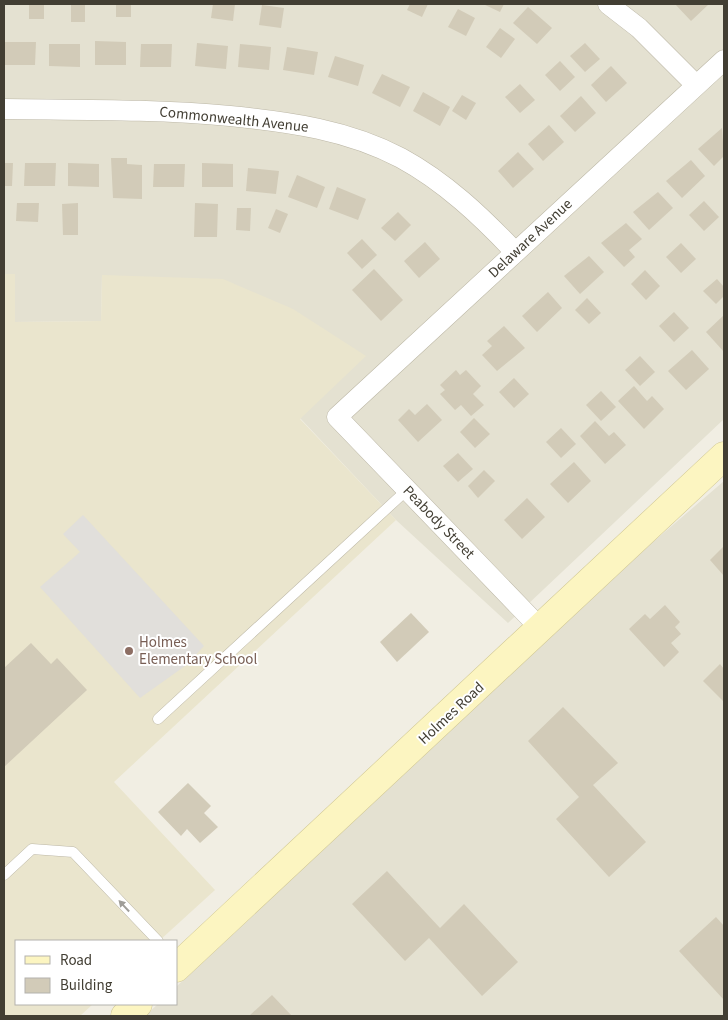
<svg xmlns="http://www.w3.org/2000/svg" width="728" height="1020" viewBox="0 0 728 1020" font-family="'Source Sans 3',sans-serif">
<rect width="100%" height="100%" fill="#f1eee3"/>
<g fill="#e4e1d1">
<polygon points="4,4 724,4 724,419 508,623 396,520 300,418 102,275 101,321 15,322 15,274 4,274"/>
<polygon points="724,481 724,1016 145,1016 158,1004 176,1004 176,987 645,549"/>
</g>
<polygon fill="#eae5cd" points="4,274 15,274 15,322 101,321 102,275 223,279 293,309 366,356 300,419 396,520 114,782 215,890 159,941 16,941 16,1004 93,1004 80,1016 4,1016"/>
<polygon fill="#e1dfdb" points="83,515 204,646 185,666 140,698 40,587 80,552 63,534"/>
<g fill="#d2cbb8">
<rect x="29" y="4" width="15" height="15"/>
<rect x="71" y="4" width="14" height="18"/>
<rect x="116" y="4" width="15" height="13"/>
<polygon points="213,4 235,4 233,21 211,18"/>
<polygon points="410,4 428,4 422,17 407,10"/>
<polygon points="483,4 504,4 500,12"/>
<polygon points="675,4 709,4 691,21"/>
<polygon points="262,5 284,8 281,28 259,25"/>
<polygon points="528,7 552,28 537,44 513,23"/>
<polygon points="458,9 475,18 466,36 448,27"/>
<polygon points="500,28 515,39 501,58 486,47"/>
<polygon points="95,41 126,42 126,65 95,65"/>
<polygon points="5,42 36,42 35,65 4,65"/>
<polygon points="197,43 228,46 226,69 195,66"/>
<polygon points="585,43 600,59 585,72 570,56"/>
<polygon points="49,44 80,44 80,67 49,66"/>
<polygon points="141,44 172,44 171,67 140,67"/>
<polygon points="240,44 271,47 269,70 238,67"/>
<polygon points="287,47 318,52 314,75 283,70"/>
<polygon points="335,56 364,65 358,86 328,77"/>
<polygon points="560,61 575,77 560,91 545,75"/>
<polygon points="611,66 627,83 606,102 591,85"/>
<polygon points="382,74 410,87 400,107 372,93"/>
<polygon points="520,84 535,100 520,113 505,97"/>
<polygon points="423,92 450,107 440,126 413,111"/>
<polygon points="462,95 476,103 466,120 452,111"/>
<polygon points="581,96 596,113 575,132 560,116"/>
<polygon points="549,125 564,142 543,161 528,144"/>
<polygon points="722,128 724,156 714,166 698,149"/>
<polygon points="518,152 534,169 513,188 498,171"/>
<polygon points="111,158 127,158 127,164 142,165 142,199 113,198"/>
<polygon points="691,160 705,176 682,198 666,181"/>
<polygon points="4,163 13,163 12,186 4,186"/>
<polygon points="25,163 56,163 55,186 24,186"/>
<polygon points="68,163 99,164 99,187 68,186"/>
<polygon points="202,163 233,164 233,187 202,187"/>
<polygon points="154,164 185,164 184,187 153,187"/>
<polygon points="248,168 279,171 276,194 246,191"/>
<polygon points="297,175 325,187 317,208 288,197"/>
<polygon points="337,187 366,199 358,220 329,209"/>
<polygon points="658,192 673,208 649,230 633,212"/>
<polygon points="704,201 719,217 704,231 689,215"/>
<polygon points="17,203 39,203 38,222 16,221"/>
<polygon points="78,203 78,235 63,235 62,204"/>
<polygon points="195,203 218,204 217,237 194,237"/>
<polygon points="237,208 251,208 250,231 236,230"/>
<polygon points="276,209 288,214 280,233 268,228"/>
<polygon points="398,212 411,225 395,241 381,228"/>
<polygon points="626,223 642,239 629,250 635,257 624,267 601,243"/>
<polygon points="362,239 377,255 362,269 347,253"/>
<polygon points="425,242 440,259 419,278 404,261"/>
<polygon points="681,243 696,259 681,273 666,257"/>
<polygon points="589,256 604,272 580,294 564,276"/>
<polygon points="374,269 403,300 381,321 352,290"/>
<polygon points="645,270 660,286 646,300 631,284"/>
<polygon points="717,279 724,287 724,296 716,304 703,291"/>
<polygon points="548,292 562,308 537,332 522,316"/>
<polygon points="587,298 601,313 589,324 575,310"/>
<polygon points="674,312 689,328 674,342 659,326"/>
<polygon points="724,315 724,352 706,332"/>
<polygon points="504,326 525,348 497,371 482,355 492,346 487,341"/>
<polygon points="692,350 709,369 686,390 668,371"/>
<polygon points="640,356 655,372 640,386 625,370"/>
<polygon points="456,370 460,375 466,370 481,386 473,394 484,405 471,416 461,405 455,410 440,394 445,390 440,385"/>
<polygon points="514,378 529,394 514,408 499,392"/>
<polygon points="634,386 647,401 652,396 664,409 644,429 618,401"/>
<polygon points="601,391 616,407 601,421 586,405"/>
<polygon points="427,404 442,420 418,442 398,420 409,409 415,415"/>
<polygon points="474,418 490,434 475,448 460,432"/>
<polygon points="595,421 609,436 614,432 626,445 605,464 580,436"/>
<polygon points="561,428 576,444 561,458 546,442"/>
<polygon points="458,453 473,469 458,482 443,466"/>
<polygon points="574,462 591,481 568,503 550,484"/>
<polygon points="484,470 495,481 478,498 468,486"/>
<polygon points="527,498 545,517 522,539 504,520"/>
<polygon points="724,546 724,576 710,560"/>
<polygon points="665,605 680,622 675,627 681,634 671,643 679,652 664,667 629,629 645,614 650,619"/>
<polygon points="411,613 429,632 397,662 380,642"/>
<polygon points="31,643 51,664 57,658 87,690 4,767 4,668"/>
<polygon points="720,664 724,669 724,702 703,681"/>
<polygon points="563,707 618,763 593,785 646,842 609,877 556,819 579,797 528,741"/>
<polygon points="188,783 211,806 204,813 218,827 200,843 187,829 181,836 158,812"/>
<polygon points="387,871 440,928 464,904 518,962 482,996 429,938 405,961 352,904"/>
<polygon points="716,917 724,926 724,1000 679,951"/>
<polygon points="272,995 292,1016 249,1016"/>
</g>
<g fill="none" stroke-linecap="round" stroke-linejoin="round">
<defs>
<g id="service">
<polyline points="158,719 408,489"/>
<polyline points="4,875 32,849 73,852 158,941"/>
</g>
<g id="minor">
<polyline points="608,4 639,28 696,85"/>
<path d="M4,109C79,110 155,109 230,116C290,122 348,130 401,158C445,182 481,216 515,252"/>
<polyline points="541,629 337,417 724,60"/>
</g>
<g id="secondary">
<polyline points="176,968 724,456"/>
<polyline points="125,1016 138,1004"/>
</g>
</defs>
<use href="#service" stroke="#bcb7a6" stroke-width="11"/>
<use href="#minor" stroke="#bcb7a6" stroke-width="21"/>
<use href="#secondary" stroke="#d0c793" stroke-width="29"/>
<use href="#service" stroke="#fff" stroke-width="10"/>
<use href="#minor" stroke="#fff" stroke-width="20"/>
<use href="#secondary" stroke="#fcf5c1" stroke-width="28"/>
</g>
<defs><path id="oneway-solid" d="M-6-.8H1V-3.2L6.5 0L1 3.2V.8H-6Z" transform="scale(1.25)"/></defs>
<use fill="#a09e99" href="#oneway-solid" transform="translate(124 906) rotate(-133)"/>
<circle fill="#8d6e63" stroke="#fff" stroke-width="2" cx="129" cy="651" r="5"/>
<g text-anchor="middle" stroke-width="4" stroke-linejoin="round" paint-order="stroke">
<g font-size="15" fill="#423e33" stroke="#fff">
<text transform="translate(234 119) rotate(6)" y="5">Commonwealth Avenue</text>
<text transform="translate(530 238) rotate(-43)" y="5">Delaware Avenue</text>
<text transform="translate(439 522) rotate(46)" y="5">Peabody Street</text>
<text transform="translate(451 713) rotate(-43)" y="5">Holmes Road</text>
</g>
<g font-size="15" fill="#785e54" stroke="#fff" text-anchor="start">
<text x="139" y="647">Holmes<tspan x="139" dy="17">Elementary School</tspan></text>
</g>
</g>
<rect width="728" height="1020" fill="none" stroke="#423e33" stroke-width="10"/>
<rect x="15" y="940" width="162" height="65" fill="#ffffff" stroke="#b3b2ad"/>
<rect x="25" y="956" width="25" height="8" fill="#fcf5c1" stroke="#b3b2ad"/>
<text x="60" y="965" font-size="15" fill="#423e33">Road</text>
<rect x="25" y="978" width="25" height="15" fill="#d2cbb8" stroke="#b3b2ad"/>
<text x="60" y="990" font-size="15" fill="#423e33">Building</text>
</svg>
